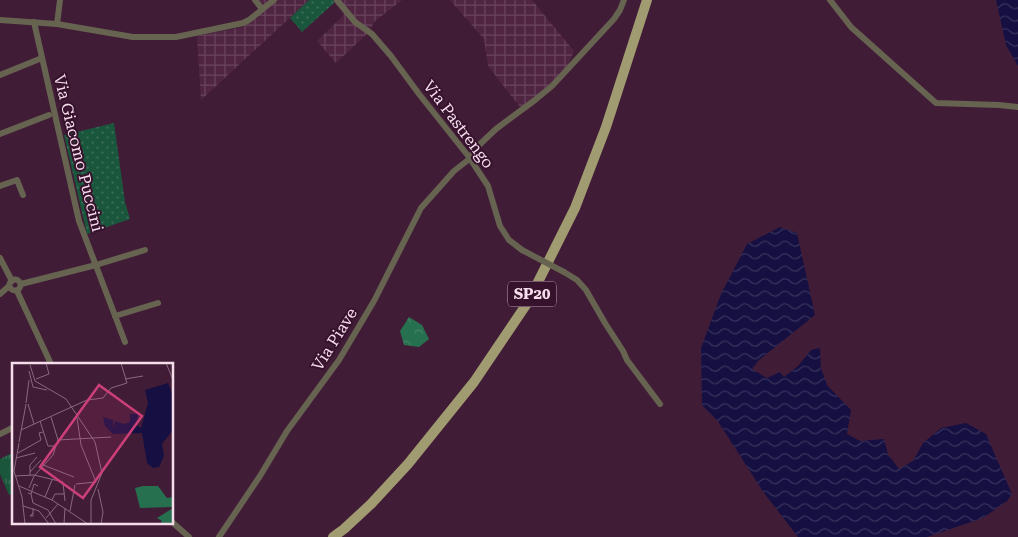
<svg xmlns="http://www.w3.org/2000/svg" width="1018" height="537" viewBox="0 0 1018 537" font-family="'Roboto Serif',serif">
<defs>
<pattern id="industrial-grid" width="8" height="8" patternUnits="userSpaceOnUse" patternTransform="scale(1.25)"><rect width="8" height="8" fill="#4f2542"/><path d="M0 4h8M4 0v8" fill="none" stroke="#69445d"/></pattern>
<pattern id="grass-dots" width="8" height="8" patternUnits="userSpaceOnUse" patternTransform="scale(1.25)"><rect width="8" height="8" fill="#19563c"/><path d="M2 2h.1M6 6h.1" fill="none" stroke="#3b6e58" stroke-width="1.8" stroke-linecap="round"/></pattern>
<pattern id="forest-crowns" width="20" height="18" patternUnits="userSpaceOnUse" patternTransform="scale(1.25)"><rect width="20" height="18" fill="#266f4f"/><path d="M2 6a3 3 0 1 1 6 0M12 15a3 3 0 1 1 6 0" fill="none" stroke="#468368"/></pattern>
<pattern id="park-tufts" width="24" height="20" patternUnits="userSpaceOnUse" patternTransform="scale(1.25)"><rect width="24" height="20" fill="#19563c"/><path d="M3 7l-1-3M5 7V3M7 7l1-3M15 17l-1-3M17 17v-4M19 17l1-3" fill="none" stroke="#3b6e58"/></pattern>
<pattern id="water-waves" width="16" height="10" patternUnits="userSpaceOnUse" patternTransform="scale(1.25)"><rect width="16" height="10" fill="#161042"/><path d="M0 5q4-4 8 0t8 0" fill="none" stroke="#38325d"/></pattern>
</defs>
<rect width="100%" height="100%" fill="#411c36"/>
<g fill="url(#industrial-grid)">
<polygon points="254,0 309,0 201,100 197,36 243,27 262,11"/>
<polygon points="333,0 402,0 374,22 370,31 336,63 317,41 344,15"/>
<polygon points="450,0 532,0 574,51 568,65 543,92 520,107 488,66 484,39"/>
</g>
<g fill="url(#grass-dots)">
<polygon points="309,0 333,0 335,2 302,32 290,18"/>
<polygon points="114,123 125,202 130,219 87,234 64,135"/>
</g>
<polygon fill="url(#forest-crowns)" points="409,317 422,325 429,339 419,347 404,345 400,331"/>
<polygon fill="url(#park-tufts)" points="14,452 14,493 9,495 0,474 0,459"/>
<g fill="url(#water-waves)">
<polygon points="996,0 1018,0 1018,66 1006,45"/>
<polygon points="780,227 797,233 815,315 758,361 752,369 767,378 780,372 784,377 798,366 811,350 820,348 821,368 827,385 851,410 847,434 860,441 884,439 888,454 899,469 913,461 923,443 941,428 966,423 986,434 1012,494 1007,501 983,518 927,537 798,537 764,493 717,420 702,405 701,348 721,294 747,244"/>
</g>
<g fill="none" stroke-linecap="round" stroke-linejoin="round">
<g stroke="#666450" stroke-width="6">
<polyline points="255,0 262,9"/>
<polyline points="337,0 355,22 372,34 391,56 419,94 469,157 488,186 500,226 509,240 522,250"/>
<polyline points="830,0 851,27 936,103 999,105 1018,107"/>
<polyline points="0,20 57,24 133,37 176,37 243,23 249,20 274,0"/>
<polyline points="34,22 79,221 125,342"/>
<polyline points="57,24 60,0"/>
<polyline points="0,75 42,58"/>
<polyline points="0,134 49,115"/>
<polyline points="0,186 17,180 23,195"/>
<polyline points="0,258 12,281"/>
<polyline points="564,272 577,280 586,290 605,323 623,351 627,360 660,404"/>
<circle cx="15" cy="285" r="5.5"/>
<polyline points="21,284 96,265 145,250"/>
<polyline points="17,291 51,364"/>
<polyline points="0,294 9,286"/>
<polyline points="115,316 158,303"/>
<polyline points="0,434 14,427"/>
<polyline points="172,522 189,537"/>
<polyline points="219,537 260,476 287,431 339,360 374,301 421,208 454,171 468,160 477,147 496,129 535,100 552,86 614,19 620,10 624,0"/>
</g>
<polyline stroke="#a19b71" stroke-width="10" points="333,537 344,529 371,504 408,464 474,382 528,302 575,208 606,127 647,0"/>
<polyline stroke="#666450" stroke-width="6" points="522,250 564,272"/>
</g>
<g text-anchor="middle" stroke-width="4" stroke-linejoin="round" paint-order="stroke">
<rect fill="#36122c" stroke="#bca0b2" stroke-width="1" x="508" y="281.5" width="48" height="25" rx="4"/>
<g font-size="15" font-weight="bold" fill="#f6ddec">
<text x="532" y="299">SP20</text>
</g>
<g font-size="16" fill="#f6ddec" stroke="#36122c">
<text transform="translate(459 124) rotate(53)" y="6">Via Pastrengo</text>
<text transform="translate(79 153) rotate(76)" y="6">Via Giacomo Puccini</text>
<text transform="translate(334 339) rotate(-58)" y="6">Via Piave</text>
</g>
</g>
<g transform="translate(12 363)">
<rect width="161" height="161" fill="#411c36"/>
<path d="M131,123H146L155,135L161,134V144L128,145L123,125ZM161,145L160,161H148L150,158L145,155Z" fill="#266f4f"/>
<path d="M156,20L161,32V67L150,81L152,93L147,104L141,105L135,100L130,70L101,71L93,63L91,54L101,57V65L103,58L112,61L118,59V51H126L125,62L129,65L136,40L133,27Z" fill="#161042"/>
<path fill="none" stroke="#89697f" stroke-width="1" d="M154,0L162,19M18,2L23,18L54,36L83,79L90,110L79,137V161M17,8L21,24L35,27M24,16L37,11L34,0M113,16L131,13M14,40L17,17M16,41L22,61M39,54L46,77M28,58L36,83H44M9,67L75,37L91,35L99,25L115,20L109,0M46,77L99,74M7,79L14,41M7,80L2,108L10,134L13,161M6,90L29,77L27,70L31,69M4,95L23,90M31,102L62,114M18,109L29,97M3,113L22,112L51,119M18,113V102L25,94M51,120L53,138M64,121L84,119L69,82L65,55M7,123L40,137L76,161M17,125L22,113L41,92L46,77M86,126L91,149L89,161M16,130L19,131L22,121L26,123M19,131L21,140L36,147L44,161M33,134L40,117M40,137L43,131H52M11,143L27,148L37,161M58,148L63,122M21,150L18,153H21V145M34,155L46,141M52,161L53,145"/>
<path fill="#cc3f78" fill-opacity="0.15" stroke="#cc3f78" stroke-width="2.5" d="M87,22L130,53L71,135L28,104Z"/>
<rect width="161" height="161" fill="none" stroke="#f6ddec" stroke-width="2.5"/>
</g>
</svg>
